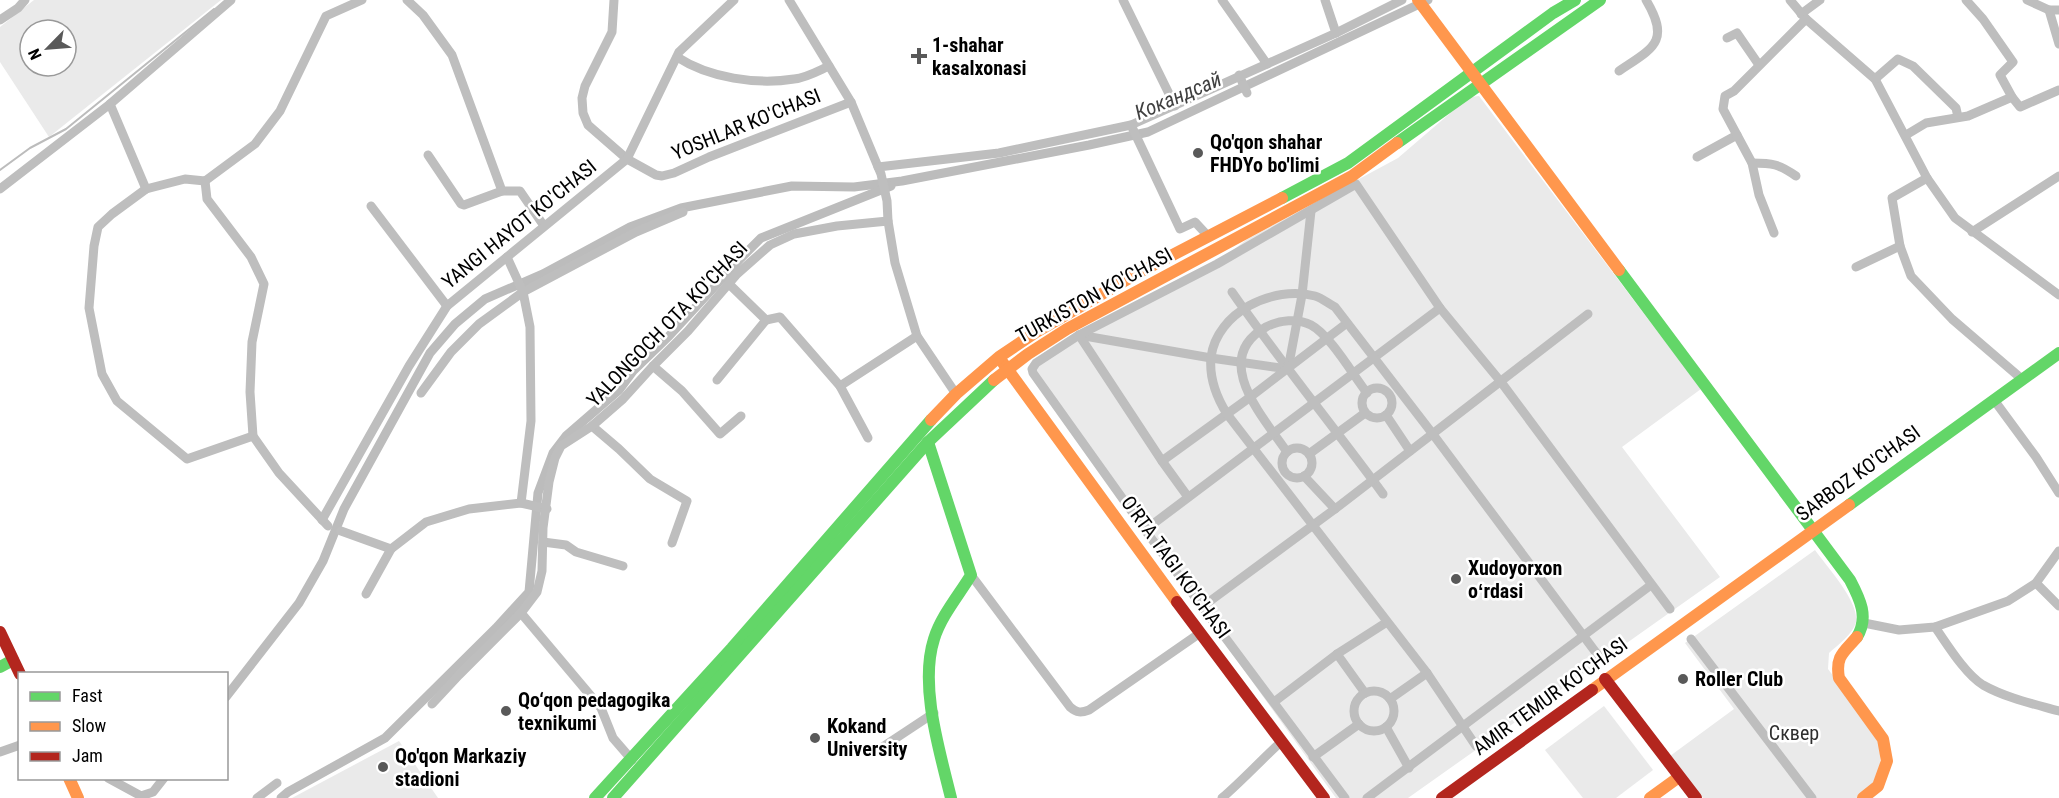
<svg xmlns="http://www.w3.org/2000/svg" width="2059" height="798" viewBox="0 0 2059 798" font-family="'Roboto Condensed',sans-serif">
<rect width="100%" height="100%" fill="#fff"/>
<g fill="#eaeaea" fill-rule="evenodd">
<path d="M34,0H221L49,137L0,62V27ZM30,30H66V66H30Z"/>
<polygon points="1479,96 1701,389 1622,447 1720,577 1408,798 1336,798 1032,375 1033,361 1218,262 1246,240 1398,158 1462,103 1471,97"/>
<path d="M1815,550C1827,567 1859,601 1856,622C1853,634 1838,645 1829,653L1828,669L1879,737L1881,771L1864,798H1703L1670,756L1734,709L1685,643Z"/>
<polygon points="1604,706 1653,770 1616,798 1583,798 1545,750"/>
<polygon points="399,741 438,798 292,798"/>
</g>
<g fill="none" stroke-linecap="round" stroke-linejoin="round">
<polyline stroke="#bcbcbc" stroke-width="2" points="0,170 30,148 66,129 214,9"/>
<g stroke="#bcbcbc" stroke-width="9">
<polyline points="226,697 299,603 323,561 344,509 430,353 455,324 485,299 543,274 630,227 681,208 792,186 854,187 902,181 1089,145 1148,132 1428,0"/>
<polyline points="0,752 20,745"/>
<polyline points="108,778 141,796 153,792 164,778"/>
<polyline points="281,798 288,792 385,738 496,628 529,592 538,493 553,453 566,436 619,390 633,371 669,336 741,258 761,238 891,186"/>
</g>
<g stroke="#bebebe" stroke-width="9">
<polyline points="407,0 423,15 452,55 502,191 520,191 544,226"/>
<polyline points="614,0 612,32 585,86 582,98 583,113 588,125 627,159 656,175 662,176 674,173 709,157 851,102"/>
<polyline points="789,0 851,102 881,174 887,201 888,221 895,263 917,336 956,394"/>
<polyline points="1123,0 1175,106"/>
<polyline points="1222,0 1267,64"/>
<polyline points="1325,0 1336,33"/>
<polyline points="1790,0 1806,19 1875,79 1927,178 1955,218 2059,295"/>
<polyline points="1966,0 1983,19 2013,62 2000,75 2012,97"/>
<polyline points="2027,0 2049,10 2059,10"/>
<polyline points="2049,10 2059,44"/>
<polyline points="1801,14 1820,0"/>
<polyline points="0,20 18,8 25,0"/>
<polyline points="1727,38 1737,33 1759,65"/>
<path d="M677,57C709,78 757,85 794,79C806,78 818,71 829,66"/>
<path d="M1619,71C1653,48 1671,42 1646,0"/>
<polyline points="1239,75 1247,93"/>
<polyline points="1875,79 1898,59 1913,66 1956,108 1958,117"/>
<polyline points="110,104 146,189"/>
<polyline points="1131,125 1180,229 1195,222 1208,236"/>
<polyline points="1906,135 1926,123 1968,116 2012,97 2020,107 2059,90"/>
<polyline points="428,155 461,204 464,205 502,191"/>
<polyline points="1697,157 1737,135"/>
<path d="M1752,163C1772,163 1779,164 1796,176"/>
<polyline points="878,167 999,153 1131,125 1336,33 1402,0"/>
<polyline points="1927,178 1892,198 1900,246 1911,276 1952,319 2023,380"/>
<polyline points="205,181 185,179 146,189 112,214 98,227 94,246 89,308 102,374 117,401 187,459 253,436"/>
<polyline points="205,181 207,199 251,257 264,284 252,342 250,392 253,436 279,473 328,526"/>
<polyline points="205,181 255,144 280,111 326,16 362,0"/>
<polyline points="0,189 110,104 231,0"/>
<polyline points="371,206 447,306"/>
<polyline points="1972,232 2059,176"/>
<polyline points="1774,233 1759,195 1752,163 1723,109 1725,96 1734,91 1806,19"/>
<polyline points="1856,267 1900,246"/>
<polyline points="729,284 766,320 780,317 840,386 917,336"/>
<path d="M1232,292C1280,361 1333,426 1383,494"/>
<polyline points="1079,335 1211,358 1288,369 1302,295 1311,211"/>
<polyline points="1079,335 1162,461 1188,497"/>
<polyline points="653,366 682,391 720,434 741,416"/>
<polyline points="717,380 766,320"/>
<polyline points="840,386 868,438"/>
<circle cx="1377" cy="403" r="15"/>
<polyline points="421,393 451,352 479,324 523,292 636,232 683,212"/>
<polyline points="1994,400 2036,457 2059,493"/>
<polyline points="1386,415 1410,451"/>
<polyline points="592,426 619,449 650,479 687,501 672,543"/>
<circle cx="1297" cy="463" r="15"/>
<path d="M1287,452C1264,418 1209,359 1266,327C1279,320 1298,318 1311,325C1330,335 1353,375 1367,393"/>
<polyline points="1309,454 1365,413"/>
<polyline points="1162,461 1249,398 1347,323"/>
<polyline points="1304,476 1335,509"/>
<polyline points="521,503 547,509"/>
<polyline points="322,520 409,366 447,306 627,159 679,52 734,0"/>
<polyline points="1145,530 1440,308"/>
<polyline points="341,531 391,549 426,522 469,509 521,503 531,421 530,327 523,292 507,257"/>
<polyline points="543,542 566,545 576,552 623,566"/>
<path d="M971,575L1070,707C1077,713 1081,713 1089,710L1200,633"/>
<polyline points="2036,583 2059,606"/>
<polyline points="366,594 391,549"/>
<polyline points="1202,607 1335,509 1588,314"/>
<polyline points="521,613 601,708 613,738 632,760"/>
<polyline points="1864,623 1899,630 1935,627 2008,601 2036,583 2059,551"/>
<path d="M1935,627C1947,644 1965,674 1983,685C2006,698 2034,704 2059,711"/>
<polyline points="1691,639 1812,798"/>
<polyline points="1337,654 1365,693"/>
<circle cx="1374" cy="711" r="20"/>
<polyline points="1390,699 1427,673"/>
<polyline points="1274,702 1337,654 1387,622"/>
<polyline points="432,704 459,675 521,613 537,592 542,571 543,528 549,482 555,458 561,446 592,426 623,399 653,366 688,331 737,274 770,245 794,234 837,226 888,221"/>
<polyline points="1386,727 1409,768"/>
<path d="M1476,746L1427,673L1227,414C1217,398 1209,378 1211,357C1217,312 1273,285 1315,296C1322,298 1329,304 1335,307L1432,433L1600,658"/>
<polyline points="875,752 934,713"/>
<polyline points="1313,757 1359,724"/>
<polyline points="257,798 277,783"/>
<path d="M1222,798C1243,780 1261,760 1281,742"/>
<polyline points="1345,798 1145,530 1033,373 1032,369 1036,363 1079,335 1217,264 1356,184 1440,308 1501,382 1670,609"/>
<polyline points="1367,798 1651,585"/>
</g>
<g stroke="#63d668" stroke-width="12">
<polyline points="1397,143 1600,0"/>
<polyline points="1282,198 1348,163 1553,13 1575,0"/>
<path d="M1619,270L1850,580C1860,599 1869,617 1857,637"/>
<path d="M928,442L971,575C959,595 941,616 934,639C919,686 940,752 951,798"/>
<polyline points="1849,505 2059,353"/>
<polyline points="0,667 13,660"/>
<polyline points="595,798 732,648 931,420"/>
<polyline points="613,798 928,442 994,380"/>
</g>
<g stroke="#ff974d" stroke-width="12">
<polyline points="1418,0 1619,270"/>
<polyline points="1003,363 1177,602"/>
<polyline points="994,380 1028,354 1067,329 1352,176 1397,143"/>
<polyline points="931,420 956,394 999,357 1036,332 1138,273 1282,198"/>
<path d="M1857,637C1844,652 1835,656 1839,678L1883,739L1887,761L1878,786L1863,798"/>
<polyline points="1592,690 1849,505"/>
<polyline points="69,778 78,798"/>
<polyline points="1650,798 1679,777"/>
</g>
<g stroke="#b3261e" stroke-width="12">
<polyline points="1177,602 1324,798"/>
<polyline points="0,632 20,674"/>
<polyline points="1605,679 1696,798"/>
<polyline points="1442,798 1592,690"/>
</g>
</g>
<g fill="#595959" stroke="#fff" stroke-width="2">
<path d="M916 47h6v6h6v6h-6v6h-6v-6h-6v-6h6z"/>
<circle cx="1198" cy="153" r="6"/>
<circle cx="1456" cy="579" r="6"/>
<circle cx="1683" cy="679" r="6"/>
<circle cx="506" cy="711" r="6"/>
<circle cx="815" cy="738" r="6"/>
<circle cx="383" cy="767" r="6"/>
</g>
<g text-anchor="middle" stroke-width="5" stroke-linejoin="round" paint-order="stroke">
<g font-size="20" font-weight="bold" fill="#000" stroke="#fff" text-anchor="start">
<text x="932" y="52">1-shahar<tspan x="932" dy="23">kasalxonasi</tspan></text>
<text x="1210" y="149">Qo'qon shahar<tspan x="1210" dy="23">FHDYo bo'limi</tspan></text>
<text x="1468" y="575">Xudoyorxon<tspan x="1468" dy="23">oʻrdasi</tspan></text>
<text x="1695" y="686">Roller Club</text>
<text x="518" y="707">Qo‘qon pedagogika<tspan x="518" dy="23">texnikumi</tspan></text>
<text x="827" y="733">Kokand<tspan x="827" dy="23">University</tspan></text>
<text x="395" y="763">Qo'qon Markaziy<tspan x="395" dy="23">stadioni</tspan></text>
</g>
<g font-size="20" fill="#000" stroke="#fff">
<text transform="translate(746 124) rotate(-22)" y="7">YOSHLAR KO'CHASI</text>
<text transform="translate(519 224) rotate(-39)" y="7">YANGI HAYOT KO'CHASI</text>
<text transform="translate(1094 295) rotate(-29)" y="7">TURKISTON KO'CHASI</text>
<text transform="translate(667 324) rotate(-46)" y="7">YALONGOCH OTA KO'CHASI</text>
<text transform="translate(1858 473) rotate(-36)" y="7">SARBOZ KO'CHASI</text>
<text transform="translate(1176 567) rotate(54)" y="7">O'RTA TAGI KO'CHASI</text>
<text transform="translate(1550 696) rotate(-36)" y="7">AMIR TEMUR KO'CHASI</text>
</g>
<g font-size="20" fill="#2f2f2f" stroke="#fff">
<text x="1794" y="740">Сквер</text>
</g>
<g font-size="21" font-style="italic" fill="#404040" stroke="#fff">
<text transform="translate(1178 96) rotate(-23)" y="7">Кокандсай</text>
</g>
</g>
<rect x="18" y="672" width="210" height="108" fill="#ffffff" stroke="#999999" stroke-width="1.5"/>
<rect x="30" y="692" width="30" height="9" fill="#63d668" stroke="#999999" stroke-width="1.5"/>
<text x="72" y="702" font-size="18" fill="#000000">Fast</text>
<rect x="30" y="722" width="30" height="9" fill="#ff974d" stroke="#999999" stroke-width="1.5"/>
<text x="72" y="732" font-size="18" fill="#000000">Slow</text>
<rect x="30" y="752" width="30" height="9" fill="#b3261e" stroke="#999999" stroke-width="1.5"/>
<text x="72" y="762" font-size="18" fill="#000000">Jam</text>
<g transform="translate(48 48) rotate(245)"><circle r="28" fill="#ffffff" stroke="#999999" stroke-width="1.5"/>
<path d="M0-4.5L10 22L0 15L-10 22Z" fill="#595959"/>
<text y="-9" font-size="16" font-weight="bold" text-anchor="middle" fill="#000000">N</text>
</g>
</svg>
